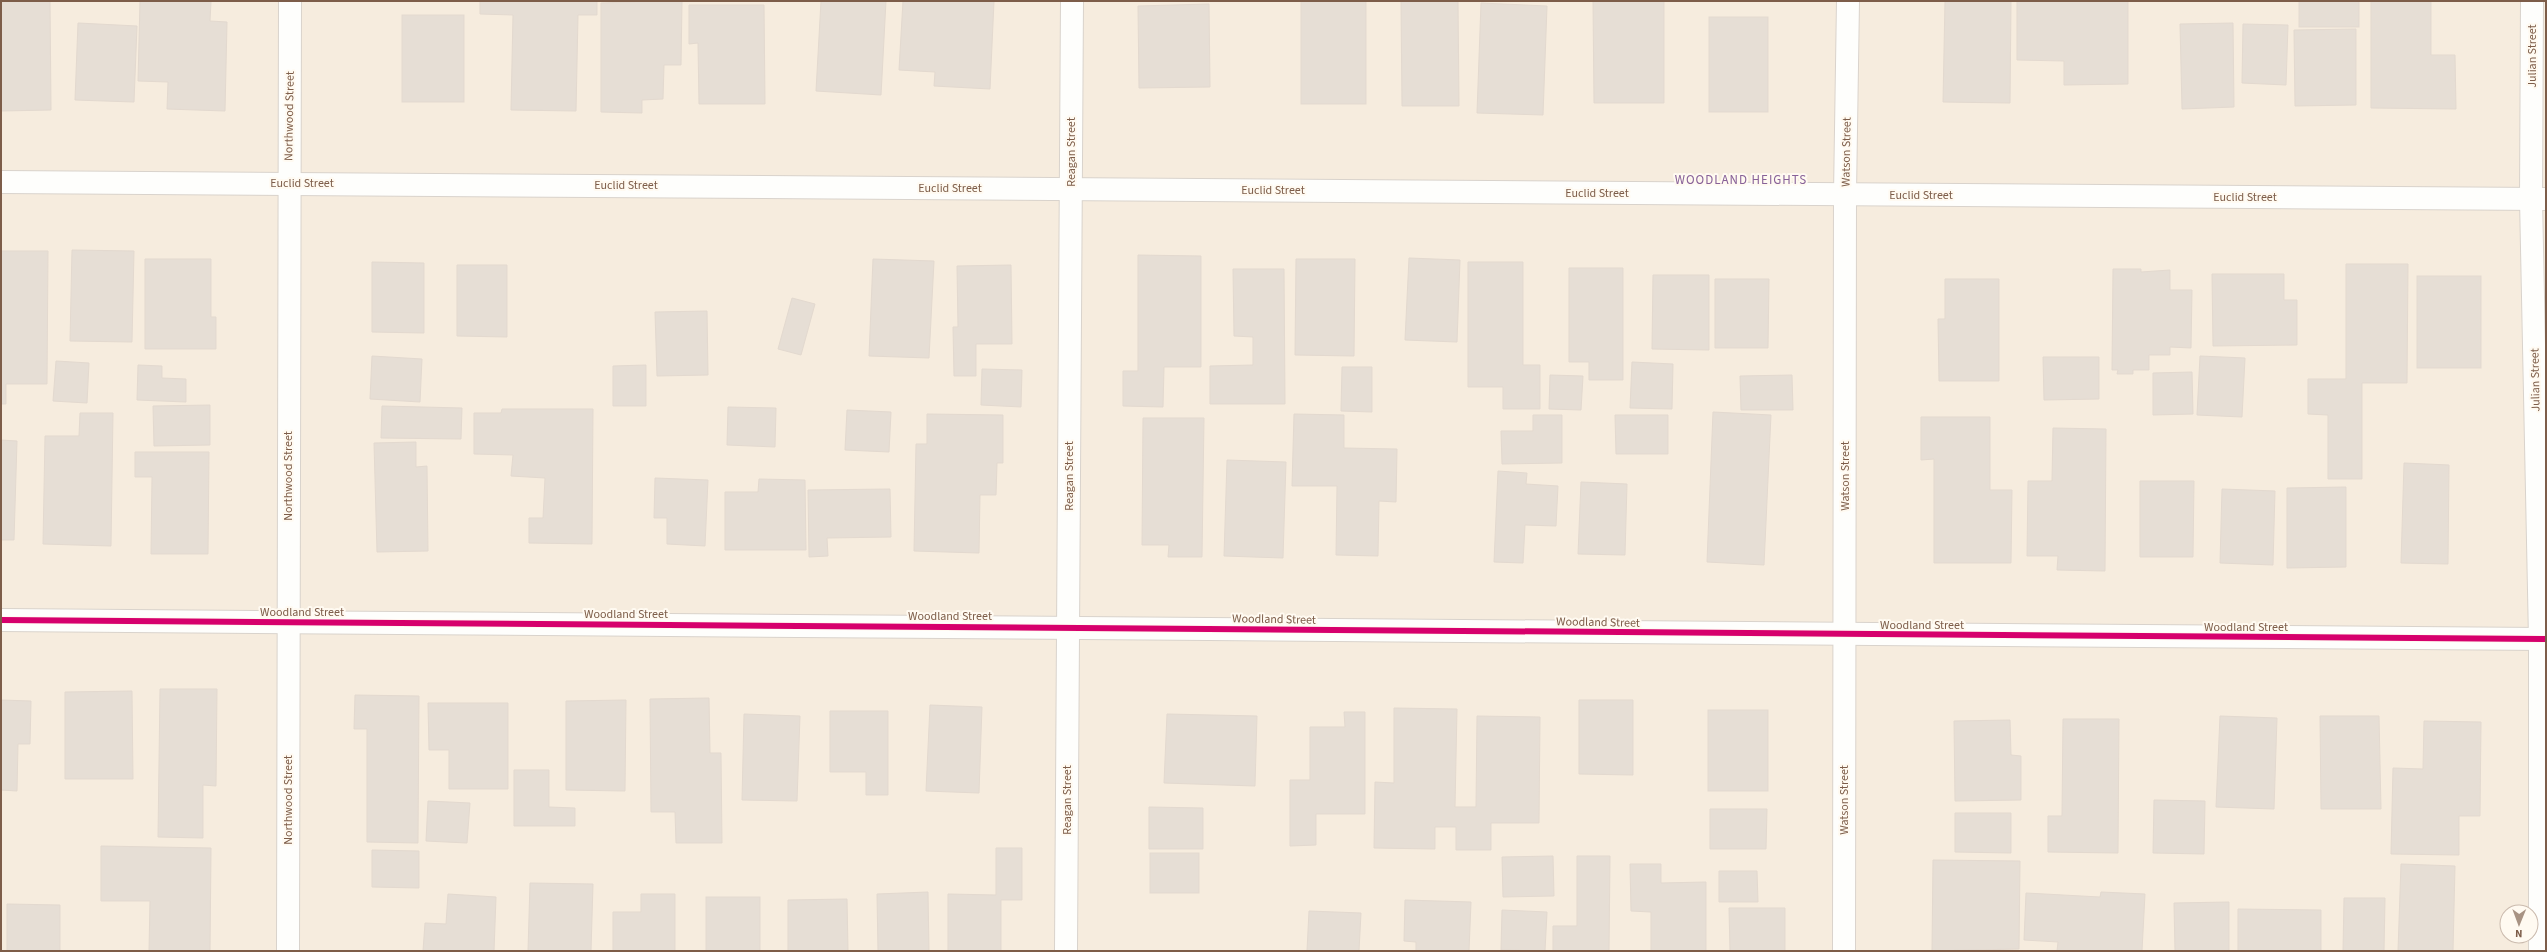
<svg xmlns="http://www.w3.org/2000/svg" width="2547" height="952" viewBox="0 0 2547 952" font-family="'Source Sans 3',sans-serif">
<rect width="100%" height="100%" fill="#f9f6ee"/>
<path fill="#f6ecde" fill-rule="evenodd" d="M1,1H2546V951H1ZM2507,912H2531V936H2507Z"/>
<g fill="#e6ded5" stroke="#e3d9cf">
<polygon points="1,1 50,1 51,110 1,111"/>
<polygon points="140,1 211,1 210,21 227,22 225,111 167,109 168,82 138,81"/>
<polygon points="480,1 597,1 597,15 578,15 576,111 511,110 513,15 480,14"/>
<polygon points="653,1 682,1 681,65 664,65 663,99 642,100 642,113 601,112 601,3"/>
<polygon points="821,1 886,1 881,95 816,91"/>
<polygon points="903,1 994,1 990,89 934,86 935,72 899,70"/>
<rect x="1301" y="1" width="65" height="103"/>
<polygon points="1401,1 1458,1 1459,106 1402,106"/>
<polygon points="1593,1 1664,1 1664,103 1594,103"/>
<polygon points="1945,1 2011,1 2010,103 1943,102"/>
<polygon points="2017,1 2128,1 2128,84 2064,85 2064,61 2017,60"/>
<rect x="2299" y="1" width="60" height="26"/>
<polygon points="2371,1 2431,1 2431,55 2455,55 2456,109 2371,108"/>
<polygon points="1481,3 1547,6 1543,115 1477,113"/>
<polygon points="1209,4 1210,87 1139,88 1138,6"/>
<polygon points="689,5 764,5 765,104 699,104 698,43 689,44"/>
<rect x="402" y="15" width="62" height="87"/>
<rect x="1709" y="17" width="59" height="95"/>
<polygon points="78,23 137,26 134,102 75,100"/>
<polygon points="2233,23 2234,107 2182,109 2180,24"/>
<polygon points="2243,24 2288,25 2286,85 2242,83"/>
<polygon points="2356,29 2356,105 2295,106 2294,30"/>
<polygon points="72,250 134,251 132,342 70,341"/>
<polygon points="1,251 48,251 47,384 6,384 6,404 1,404"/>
<polygon points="1138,255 1201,256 1201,367 1164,367 1163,407 1123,406 1123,371 1138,371"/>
<polygon points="1409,258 1460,260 1457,342 1405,340"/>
<polygon points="145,259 211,259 211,317 216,317 216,349 145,349"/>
<polygon points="873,259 934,261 929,358 869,356"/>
<polygon points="1296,259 1355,259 1354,356 1295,355"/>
<polygon points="372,262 424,263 424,333 372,332"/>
<polygon points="1468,262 1523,262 1523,365 1540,365 1540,409 1503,409 1503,387 1468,387"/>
<polygon points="2346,264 2408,264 2407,383 2362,383 2362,479 2328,479 2328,415 2308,414 2308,379 2346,379"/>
<polygon points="457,265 507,265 507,337 457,336"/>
<polygon points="1011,265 1012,344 976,344 976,376 954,376 953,327 958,327 957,266"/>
<polygon points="1569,268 1623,268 1623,380 1589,380 1589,362 1569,362"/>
<polygon points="1233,269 1284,269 1285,404 1210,404 1210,366 1253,365 1253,337 1234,336"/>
<polygon points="2113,269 2141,269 2141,272 2170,270 2170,290 2192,290 2191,348 2170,347 2170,355 2149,355 2149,370 2133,370 2133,374 2117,374 2118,370 2112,370"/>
<polygon points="2212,274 2284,274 2284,300 2297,300 2297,345 2213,346"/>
<polygon points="1653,275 1709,275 1709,350 1652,349"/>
<rect x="2417" y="276" width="64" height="92"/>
<polygon points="1715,279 1769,279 1768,348 1715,348"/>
<polygon points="1945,279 1999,279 1999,381 1939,381 1938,319 1945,319"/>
<polygon points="792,298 815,304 801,355 778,349"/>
<polygon points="707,311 708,375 657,376 655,312"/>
<polygon points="372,356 422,359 420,402 370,399"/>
<polygon points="2200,356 2245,358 2242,417 2197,415"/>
<polygon points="2043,357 2099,357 2099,399 2044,400"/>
<polygon points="56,361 89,363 87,403 53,401"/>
<polygon points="1632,362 1673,364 1672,409 1630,408"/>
<polygon points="138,365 162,366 162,378 186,379 186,402 137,400"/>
<polygon points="646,365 646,406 613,406 613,366"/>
<polygon points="1342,367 1372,367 1372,412 1341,411"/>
<polygon points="982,369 1022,370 1021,407 981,405"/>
<polygon points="2192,372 2193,414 2153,415 2153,373"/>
<polygon points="1550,375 1583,376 1581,410 1549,409"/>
<polygon points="1792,375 1793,410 1741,410 1740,376"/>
<polygon points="210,405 210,445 154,446 153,406"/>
<polygon points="382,406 462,408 461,439 381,438"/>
<polygon points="728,407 776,408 775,447 727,445"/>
<polygon points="502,409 593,409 592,544 529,543 529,518 543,518 545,478 511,476 513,455 474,454 474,413 501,413"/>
<polygon points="847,410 891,412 889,452 845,450"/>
<polygon points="1713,412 1771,415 1764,565 1707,562"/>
<polygon points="80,413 113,413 111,546 43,544 45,436 79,436"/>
<polygon points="927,414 1003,415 1003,463 997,463 996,495 980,495 979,553 914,551 916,444 927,444"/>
<polygon points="1294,414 1344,415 1344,448 1397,449 1396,502 1379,501 1378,556 1336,555 1337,486 1292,486"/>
<polygon points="1533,415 1562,415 1562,463 1502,464 1501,431 1533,431"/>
<polygon points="1615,415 1668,415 1668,454 1616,454"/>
<polygon points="1921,417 1990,417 1990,490 2012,490 2011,563 1934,563 1934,459 1921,460"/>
<polygon points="1143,418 1204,418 1202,557 1168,557 1169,545 1142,545"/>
<polygon points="2053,428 2106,429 2105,571 2057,570 2058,556 2027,556 2028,481 2052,481"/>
<polygon points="1,440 17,441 14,540 1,540"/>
<polygon points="416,442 416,467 427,466 428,551 377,552 374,443"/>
<polygon points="135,452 209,452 208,554 151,554 152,477 135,477"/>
<polygon points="1227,460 1286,462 1283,558 1224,556"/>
<polygon points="2404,463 2449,465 2448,564 2401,563"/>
<polygon points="1498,471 1527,473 1526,484 1558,486 1556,526 1525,525 1523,563 1494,562"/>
<polygon points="655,478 708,480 705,546 667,544 667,518 654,518"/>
<polygon points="759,479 805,480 806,550 725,550 725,492 758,492"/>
<polygon points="2140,481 2194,481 2193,557 2140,557"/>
<polygon points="1581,482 1627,484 1625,555 1578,554"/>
<polygon points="2346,487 2346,567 2287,568 2287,488"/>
<polygon points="890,489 891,537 827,538 828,556 809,557 808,490"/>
<polygon points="2222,489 2275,491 2273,565 2220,563"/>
<polygon points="160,689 217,689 216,786 203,785 203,838 158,837"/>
<polygon points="132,691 133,779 65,779 65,692"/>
<polygon points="355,695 419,696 418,843 367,842 367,729 354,729"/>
<polygon points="709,698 710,753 721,753 722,843 676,843 675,812 651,812 650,699"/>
<polygon points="1,700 31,701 30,744 18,744 17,791 1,790"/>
<polygon points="626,700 625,791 566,790 566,701"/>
<polygon points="1579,700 1633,700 1633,775 1579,774"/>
<polygon points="428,703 508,703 508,789 449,789 449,750 429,750"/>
<polygon points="930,705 982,707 979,793 926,791"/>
<polygon points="1394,708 1457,709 1455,807 1476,807 1477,716 1540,717 1539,823 1491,823 1491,850 1456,850 1456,827 1435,827 1435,849 1374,848 1375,782 1394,783"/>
<rect x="1708" y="710" width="60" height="81"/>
<polygon points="830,711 888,711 888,795 866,795 866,772 830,772"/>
<polygon points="1344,712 1365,712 1365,814 1316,814 1316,845 1290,846 1290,780 1310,780 1310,727 1345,727"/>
<polygon points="744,714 800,716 797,801 742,800"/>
<polygon points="1167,714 1257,716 1255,786 1164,783"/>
<polygon points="2220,716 2277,718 2274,809 2216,807"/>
<polygon points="2320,716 2379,716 2381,809 2321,809"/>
<polygon points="2063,719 2119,719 2118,853 2048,852 2048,816 2062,816"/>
<polygon points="2010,720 2011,755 2021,756 2021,800 1955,801 1954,721"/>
<polygon points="2424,721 2481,722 2480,816 2459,816 2459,855 2391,854 2393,768 2423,769"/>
<polygon points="514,770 549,770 549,807 575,808 575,826 514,826"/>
<polygon points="2154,800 2205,801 2204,854 2153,853"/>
<polygon points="428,801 470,803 467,843 426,841"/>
<polygon points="1149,807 1203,808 1203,849 1149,849"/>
<polygon points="1710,809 1767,809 1766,849 1710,849"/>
<polygon points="1955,813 2011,813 2011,853 1955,852"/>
<polygon points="101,846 211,848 210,951 149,951 150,901 101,901"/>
<polygon points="996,848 1022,848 1022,900 1001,900 1001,951 948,951 948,894 996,895"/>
<polygon points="372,850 419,851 419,888 372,887"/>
<rect x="1150" y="853" width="49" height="40"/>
<polygon points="1553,856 1554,896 1503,897 1502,857"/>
<polygon points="1577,856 1610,856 1609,951 1553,951 1553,926 1577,926"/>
<polygon points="1933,860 2020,861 2019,949 1932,951"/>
<polygon points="1630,864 1661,864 1661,883 1706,882 1706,951 1651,951 1651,912 1631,911"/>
<polygon points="2401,864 2455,866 2453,951 2398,951"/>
<polygon points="1719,871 1757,871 1758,902 1719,902"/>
<polygon points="530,883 593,884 591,951 528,951"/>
<polygon points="928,892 929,951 878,951 877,894"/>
<polygon points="2101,892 2145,894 2142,951 2057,951 2058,942 2024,940 2026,893 2100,897"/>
<polygon points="448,894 496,897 494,951 423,951 425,923 446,924"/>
<polygon points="641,894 675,894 675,951 613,951 613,912 641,912"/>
<rect x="706" y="897" width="54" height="54"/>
<polygon points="2344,898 2385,898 2384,951 2343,951"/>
<polygon points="847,899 848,951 788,951 788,900"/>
<polygon points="1405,900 1471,902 1469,951 1416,951 1416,942 1404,941"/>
<polygon points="2229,902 2229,951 2175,951 2174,903"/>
<polygon points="7,904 60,905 60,951 7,951"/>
<polygon points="1729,908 1785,908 1785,951 1730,951"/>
<polygon points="2238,909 2321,910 2321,951 2238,951"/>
<polygon points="1502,910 1547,912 1545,951 1501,950"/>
<polygon points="1309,911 1361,913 1359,951 1307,951"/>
</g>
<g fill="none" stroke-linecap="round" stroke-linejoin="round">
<defs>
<g id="street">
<polyline points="2532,1 2531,199 2540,639 2540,951"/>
<polyline points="1,182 2546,199"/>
<polyline points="1,620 2546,639"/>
<polyline points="288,951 290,1"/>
<polyline points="1066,951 1072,1"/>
</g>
<polyline id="secondary" points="1844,951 1845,194 1848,1"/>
</defs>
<use href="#street" stroke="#d9d3cc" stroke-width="24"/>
<use href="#secondary" stroke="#dad3cc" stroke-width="24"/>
<use href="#street" stroke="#fefefc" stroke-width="22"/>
<use href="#secondary" stroke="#fefefc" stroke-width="22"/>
<defs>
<polyline id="cycleway" points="1,620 2546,639"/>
</defs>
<use href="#cycleway" stroke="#fffaf1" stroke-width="8"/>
<use href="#cycleway" stroke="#d6006c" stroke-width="6"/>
</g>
<g text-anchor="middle" stroke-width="4" stroke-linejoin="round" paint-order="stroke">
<g font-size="12" fill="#7d5d49" stroke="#fffaf1">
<text transform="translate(2532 56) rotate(-90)" y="4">Julian Street</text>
<text transform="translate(289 116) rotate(-89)" y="4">Northwood Street</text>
<text transform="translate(1071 152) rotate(-90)" y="4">Reagan Street</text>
<text transform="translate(1846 152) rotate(-89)" y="4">Watson Street</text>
<text x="302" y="187">Euclid Street</text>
<text x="626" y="189">Euclid Street</text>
<text x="950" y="192">Euclid Street</text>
<text x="1273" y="194">Euclid Street</text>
<text x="1597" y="197">Euclid Street</text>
<text x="1921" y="199">Euclid Street</text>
<text x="2245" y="201">Euclid Street</text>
<text transform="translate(2535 380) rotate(-91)" y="4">Julian Street</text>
<text transform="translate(288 476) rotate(-90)" y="4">Northwood Street</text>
<text transform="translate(1069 476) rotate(-90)" y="4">Reagan Street</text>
<text transform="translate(1845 476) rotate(-90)" y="4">Watson Street</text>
<text x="302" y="616">Woodland Street</text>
<text x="626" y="618">Woodland Street</text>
<text x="950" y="620">Woodland Street</text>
<text transform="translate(1274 619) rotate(1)" y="4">Woodland Street</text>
<text transform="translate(1598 622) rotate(1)" y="4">Woodland Street</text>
<text x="1922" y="629">Woodland Street</text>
<text x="2246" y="631">Woodland Street</text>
<text transform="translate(288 800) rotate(-90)" y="4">Northwood Street</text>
<text transform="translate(1067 800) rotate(-90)" y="4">Reagan Street</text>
<text transform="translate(1844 800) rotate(-90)" y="4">Watson Street</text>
</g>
<g font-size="13" letter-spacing="1" fill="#886198" stroke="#fffaf1">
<text x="1741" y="184">WOODLAND HEIGHTS</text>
</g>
</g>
<rect width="2547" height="952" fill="none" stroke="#7d5d49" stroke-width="4"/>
<g transform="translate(2519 924) rotate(181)"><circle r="19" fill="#fffaf1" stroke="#cbbbae"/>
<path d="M0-3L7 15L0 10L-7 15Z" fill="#a89383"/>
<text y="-6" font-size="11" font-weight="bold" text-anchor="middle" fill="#7d5d49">N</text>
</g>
</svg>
